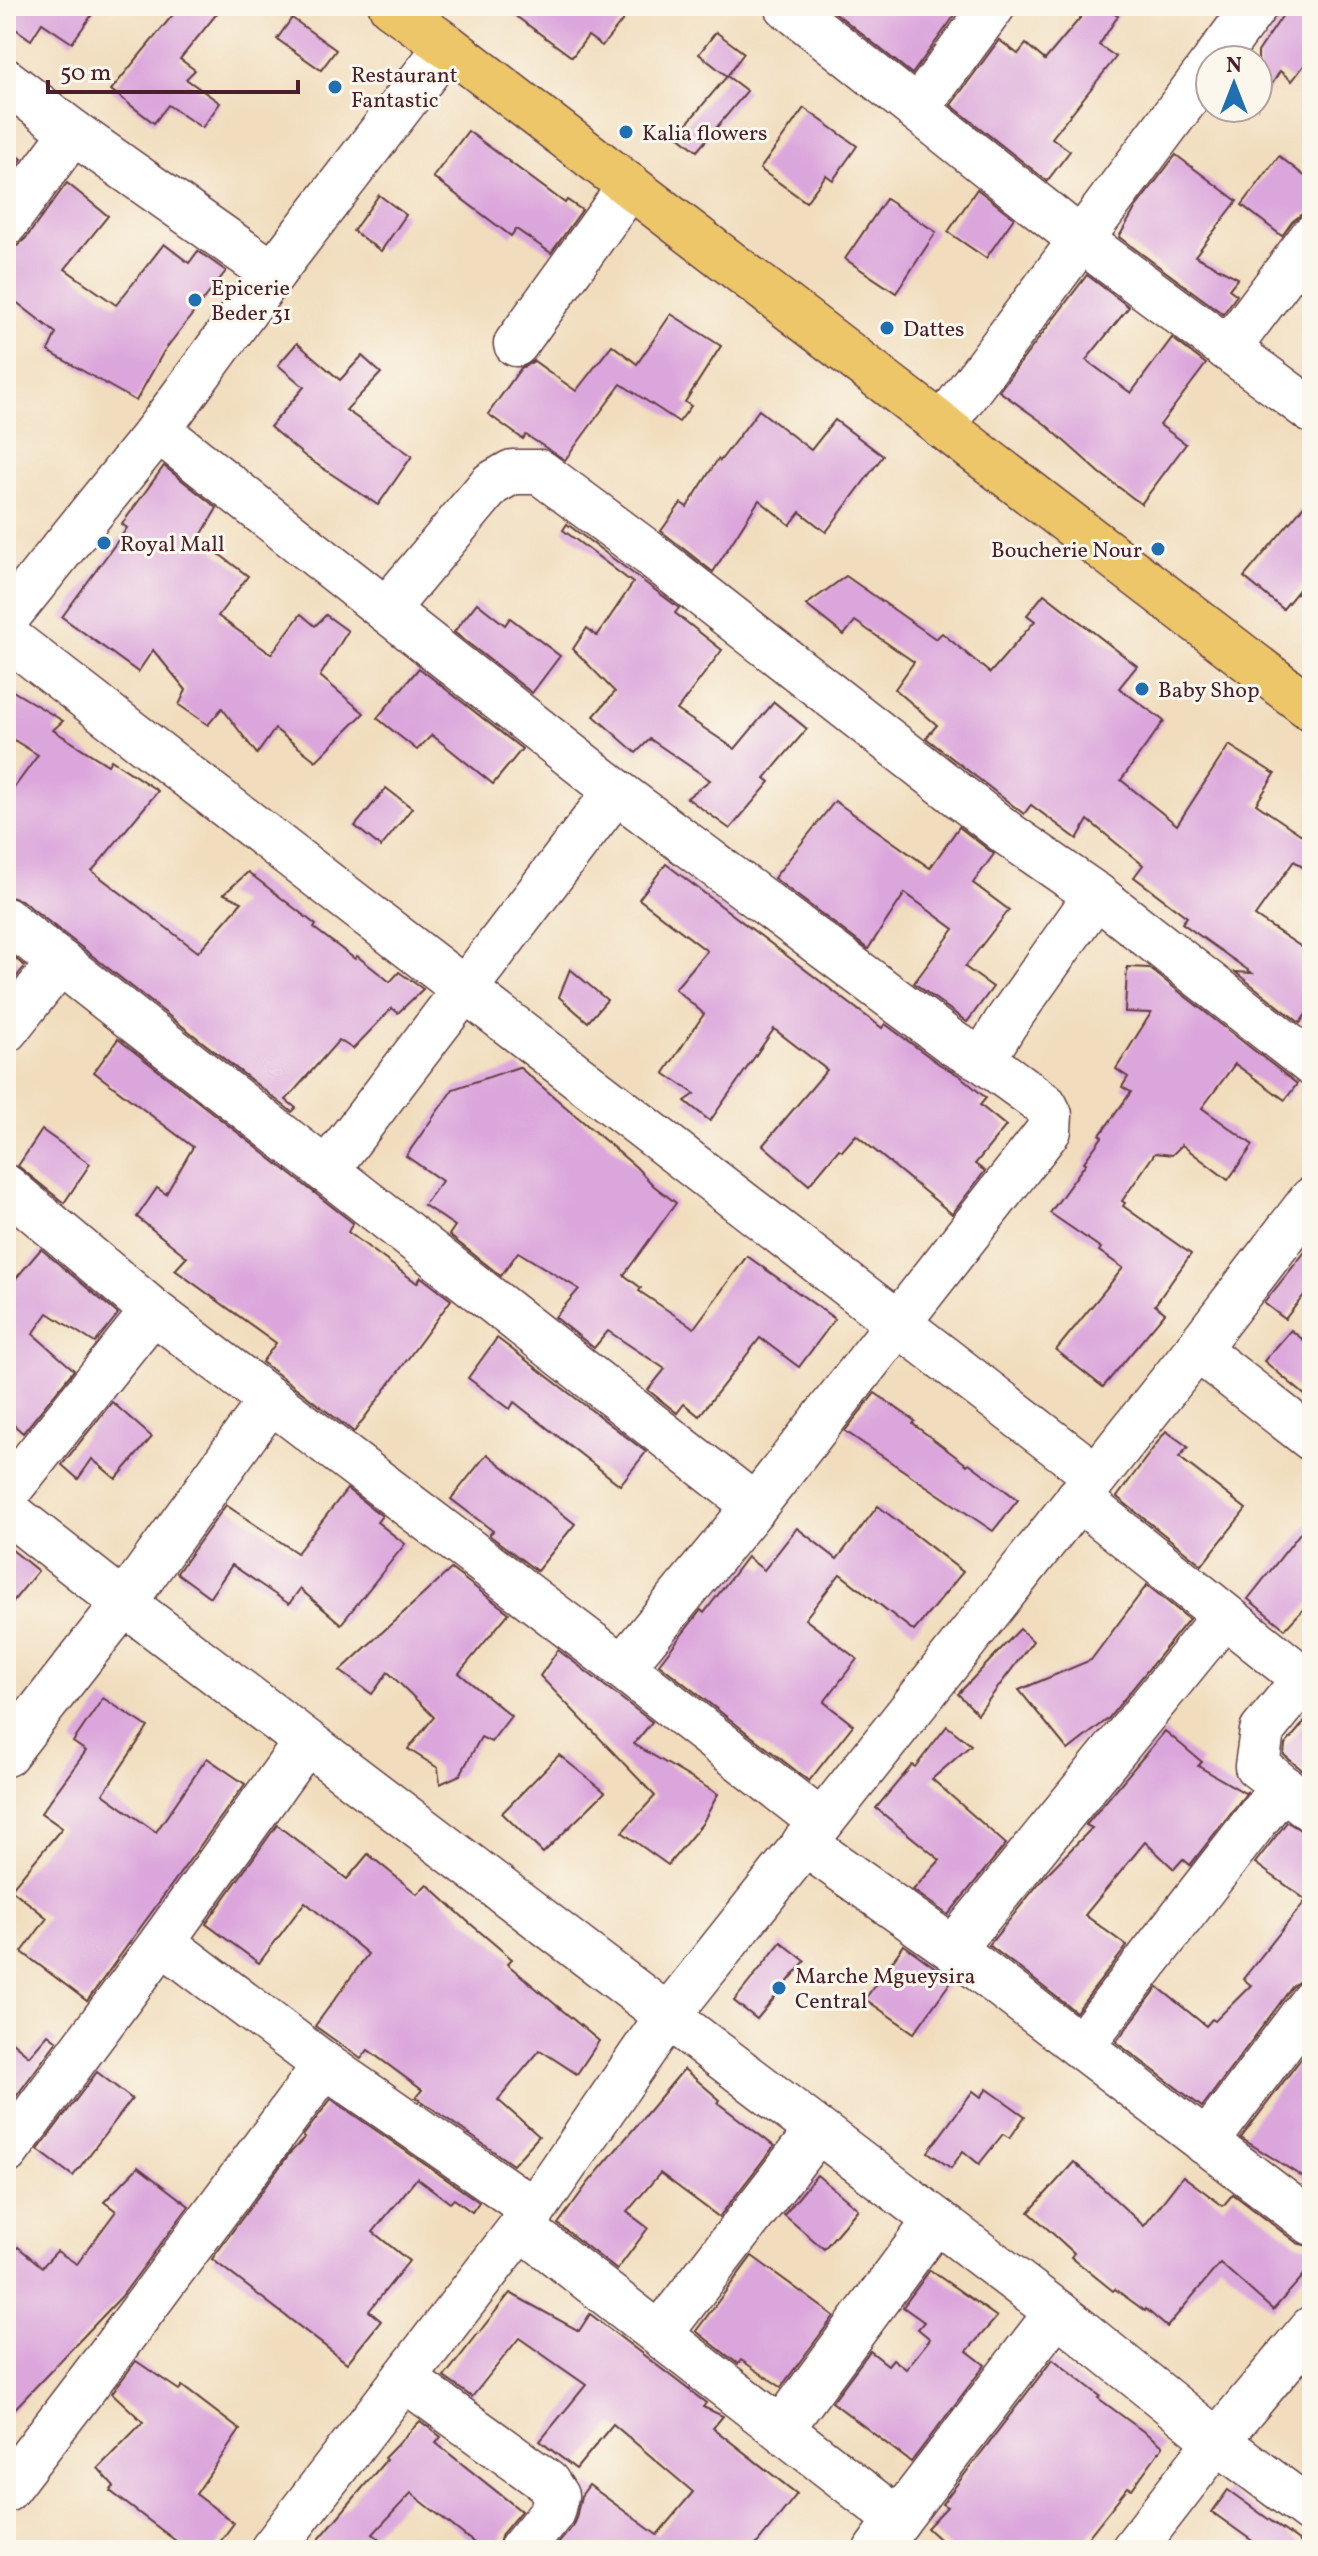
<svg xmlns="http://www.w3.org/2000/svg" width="1318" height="2556" viewBox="0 0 1318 2556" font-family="Vollkorn,serif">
<rect width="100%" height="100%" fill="#fbf7ec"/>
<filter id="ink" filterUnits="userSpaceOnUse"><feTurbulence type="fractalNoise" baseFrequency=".0125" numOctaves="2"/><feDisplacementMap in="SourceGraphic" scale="16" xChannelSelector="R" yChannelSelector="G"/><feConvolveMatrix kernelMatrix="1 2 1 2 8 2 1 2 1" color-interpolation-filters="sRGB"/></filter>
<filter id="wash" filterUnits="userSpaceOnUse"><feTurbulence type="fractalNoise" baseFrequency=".006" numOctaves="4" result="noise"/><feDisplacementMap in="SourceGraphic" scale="32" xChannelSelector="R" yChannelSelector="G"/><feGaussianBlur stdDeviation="1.8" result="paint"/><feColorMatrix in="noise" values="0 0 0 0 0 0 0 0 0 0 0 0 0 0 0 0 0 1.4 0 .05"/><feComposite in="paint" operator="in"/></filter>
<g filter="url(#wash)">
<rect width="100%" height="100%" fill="#f1ddbd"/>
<g id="blocks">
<g fill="#dba6dc">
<polygon points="6,6 98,6 72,43 42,23 31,40 6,22"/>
<polygon points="180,6 223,6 180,59 195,70 186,79 220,103 202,128 168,105 154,123 111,90"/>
<polygon points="502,6 634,6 602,46 588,36 572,57"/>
<polygon points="827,6 952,6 958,11 912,74"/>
<polygon points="1090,6 1103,6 1118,16 1099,45 1116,57 1052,138 1070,151 1047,181 951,105 999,40 1018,54 1026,44 1045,60"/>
<polygon points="1289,6 1312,6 1312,55 1292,81 1280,71 1258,107 1258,52"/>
<polygon points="292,18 336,50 321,70 277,39"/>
<polygon points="716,32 744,53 727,76 699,54"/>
<polygon points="727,76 747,91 697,151 677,135"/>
<polygon points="804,108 857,146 833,180 826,175 806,202 760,169"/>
<polygon points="468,131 565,203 567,200 582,210 551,253 516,229 511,236 433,177"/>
<polygon points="6,146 22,159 6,181"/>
<polygon points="1176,155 1237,201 1195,256 1238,278 1229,289 1237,295 1223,314 1119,237 1136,207"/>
<polygon points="1279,156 1312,182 1312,212 1302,214 1292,222 1282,236 1242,205"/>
<polygon points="67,183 108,216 65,269 116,305 164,244 189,263 198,251 226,271 164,351 136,401 48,351 56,333 6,294 6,248 17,246 26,238"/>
<polygon points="977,189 1014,218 986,258 948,232"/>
<polygon points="379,195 406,215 381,251 353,231"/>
<polygon points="886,199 936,232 896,293 845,259"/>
<polygon points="1087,275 1129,307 1086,360 1131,393 1172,338 1206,364 1160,425 1186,444 1141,504 1100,473 1045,424 999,391"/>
<polygon points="671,314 721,346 685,402 691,406 679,422 621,384 565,460 526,435 523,439 488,414 521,368 534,361 576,391 612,345 637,364"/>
<polygon points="297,343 340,380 362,356 381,373 346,410 412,456 378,505 306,457 270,427 304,387 278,365"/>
<polygon points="759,410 811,450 835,420 883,456 826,532 800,512 790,525 759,500 713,572 661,531 681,503 687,507 718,459 720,461"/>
<polygon points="164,466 217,508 199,539 248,576 218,616 271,654 301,614 315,626 326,615 348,631 320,676 364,713 316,761 275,729 257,754 222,708 208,725 179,705 186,690 153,650 138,672 62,617 127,528 122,524"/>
<polygon points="1312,496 1312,574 1283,609 1244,577"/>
<polygon points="567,524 679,608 675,613 722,650 677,710 735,749 774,702 807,729 765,778 770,782 730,829 687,798 710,780 650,739 636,753 594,716 615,692 573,649 587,628 597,636 633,583 563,530"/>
<polygon points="846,576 936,639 942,633 990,673 1035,621 1027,615 1044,594 1137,666 1119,688 1164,721 1121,780 1177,825 1229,745 1275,774 1256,804 1312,842 1312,874 1294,861 1255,916 1312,954 1312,1005 1300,1023 1235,972 1252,973 1182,923 1187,917 1134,877 1143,865 1088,820 1077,839 1031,805 1024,814 926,738 937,725 895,689 914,662 855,621 844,635 806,605"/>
<polygon points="477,603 505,625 510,618 560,656 532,693 454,632"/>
<polygon points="419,668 522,749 493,784 432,735 417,750 377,718"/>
<polygon points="6,687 63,721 53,730 108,765 111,760 158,791 92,871 198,952 242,902 224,894 248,872 316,925 314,928 355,959 357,956 390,982 399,972 423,989 398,1013 392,1008 353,1049 339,1040 286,1100 296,1108 292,1112 21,900 6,896 6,799 38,755 6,735"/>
<polygon points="386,788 412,808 381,847 355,826"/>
<polygon points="835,801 930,868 959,827 994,854 973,883 1009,910 965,967 993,987 967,1022 914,983 954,929 905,893 868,949 774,878"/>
<polygon points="666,864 882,1028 885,1024 939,1064 960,1076 986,1098 980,1105 1006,1126 975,1164 985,1171 952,1214 856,1135 842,1151 839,1149 809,1185 763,1145 827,1070 774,1029 710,1121 685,1101 695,1094 664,1073 704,1014 675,989 707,951 639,899"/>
<polygon points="6,952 25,966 6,990"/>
<polygon points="1127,967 1149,968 1297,1084 1285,1100 1235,1064 1202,1108 1253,1145 1228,1180 1182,1145 1172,1155 1155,1153 1122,1201 1125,1203 1123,1206 1191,1254 1155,1305 1165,1313 1103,1387 1056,1350 1123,1268 1099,1251 1101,1248 1050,1213 1086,1163 1084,1162 1102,1137 1100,1135 1131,1092 1122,1087 1128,1077 1116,1069 1151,1013 1125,1012"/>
<polygon points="570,969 607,1000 588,1022 559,997"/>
<polygon points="118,1039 353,1223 348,1232 417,1283 421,1277 451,1300 354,1432 262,1362 276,1343 175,1270 187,1257 137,1217 157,1188 166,1194 193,1147 94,1072"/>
<polygon points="519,1067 636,1167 654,1186 676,1203 624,1275 641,1288 639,1291 694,1328 747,1256 835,1319 799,1367 760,1338 699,1416 684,1404 677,1413 648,1390 665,1369 608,1331 594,1348 555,1317 579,1289 518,1252 501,1276 449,1235 455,1226 424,1205 442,1181 406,1156 453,1089"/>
<polygon points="42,1130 90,1164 64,1203 18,1166"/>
<polygon points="1312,1243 1312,1285 1285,1319 1264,1303"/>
<polygon points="41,1249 118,1314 95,1343 48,1313 33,1334 74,1370 23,1433 6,1418 6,1290"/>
<polygon points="1291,1330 1312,1347 1312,1401 1264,1361"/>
<polygon points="497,1338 646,1452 620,1485 514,1402 510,1409 468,1378"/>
<polygon points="875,1393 915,1421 913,1424 967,1465 969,1463 1018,1500 993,1531 845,1431"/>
<polygon points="112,1402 152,1437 116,1479 92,1459 78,1479 62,1465"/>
<polygon points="1166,1431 1188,1447 1179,1457 1246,1509 1202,1565 1117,1497"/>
<polygon points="487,1454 575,1524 537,1571 489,1535 493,1531 451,1499"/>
<polygon points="347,1489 382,1516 377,1522 405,1544 341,1624 300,1589 289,1604 232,1565 210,1597 177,1573 226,1505 297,1553"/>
<polygon points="878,1506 963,1572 914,1631 840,1574 805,1619 857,1659 824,1702 853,1725 809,1781 659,1664 701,1610 704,1613 747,1557 764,1570 797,1528 837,1559"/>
<polygon points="1312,1518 1312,1600 1285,1629 1248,1599"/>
<polygon points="6,1545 38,1571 6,1610"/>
<polygon points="451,1569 509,1613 459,1673 511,1716 491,1742 481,1737 460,1775 440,1784 438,1768 408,1749 434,1717 388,1672 372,1694 340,1671"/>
<polygon points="1147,1585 1189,1619 1108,1719 1068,1750 1019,1690 1091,1660"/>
<polygon points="1020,1629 1033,1641 978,1714 958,1694"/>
<polygon points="558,1650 652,1722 634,1744 718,1794 702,1824 668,1865 622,1832 655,1796 540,1676"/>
<polygon points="103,1698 148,1727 103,1794 156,1832 207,1758 245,1784 87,2001 22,1952 47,1918 11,1889 62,1828 41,1813 86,1751 73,1742"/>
<polygon points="1312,1713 1312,1778 1284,1755 1285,1745"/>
<polygon points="947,1726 971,1745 932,1779 1006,1844 948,1915 913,1890 940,1860 876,1808 912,1765 915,1767"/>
<polygon points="1165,1731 1202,1762 1198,1766 1245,1793 1248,1791 1190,1865 1183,1859 1174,1869 1145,1842 1085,1915 1127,1946 1076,2012 989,1945 1044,1877 1092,1828 1086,1825"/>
<polygon points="559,1755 605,1792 543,1853 502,1813"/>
<polygon points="1287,1822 1312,1837 1312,1978 1302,1979 1292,1987 1202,2107 1116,2042 1158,1987 1206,2026 1212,2019 1215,2021 1251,1985 1243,1979 1306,1900 1255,1863"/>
<polygon points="277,1825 347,1879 368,1854 417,1894 427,1884 466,1920 512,1959 507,1964 599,2041 577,2074 540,2050 498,2100 539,2136 513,2165 416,2097 422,2090 368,2050 361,2059 315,2026 368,1954 305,1902 259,1963 206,1924"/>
<polygon points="781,1942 805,1961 757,2019 734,2001"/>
<polygon points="904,1945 952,1980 914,2033 865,1999"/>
<polygon points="48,2034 57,2041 6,2110 6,2037 29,2056"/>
<polygon points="1312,2044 1312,2183 1241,2138"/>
<polygon points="684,2069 720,2100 718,2103 774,2146 719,2217 660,2173 627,2212 648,2228 617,2270 558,2224 588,2183"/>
<polygon points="97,2072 132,2099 73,2176 38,2150"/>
<polygon points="987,2089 1025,2116 1010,2138 1003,2134 979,2164 963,2151 951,2168 928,2152 973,2091 981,2097"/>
<polygon points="331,2099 479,2202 472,2212 454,2199 450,2203 417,2178 373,2232 409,2261 369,2311 381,2321 347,2363 212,2259 290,2153 305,2138 303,2136"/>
<polygon points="1074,2162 1144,2226 1183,2176 1223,2206 1233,2194 1297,2243 1312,2247 1312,2266 1273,2310 1220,2263 1167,2327 1146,2309 1145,2311 1115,2289 1113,2291 1071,2257 1074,2253 1029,2212"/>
<polygon points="138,2167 189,2206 121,2297 6,2418 6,2262 18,2247 42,2267 57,2251 77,2264 116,2211 104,2202"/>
<polygon points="817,2175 858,2209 824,2249 784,2215"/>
<polygon points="752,2256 834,2316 781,2387 741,2360 738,2364 696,2331"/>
<polygon points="930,2270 997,2317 967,2351 985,2365 911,2462 832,2402 870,2351 888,2365 893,2359 906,2369 930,2339 918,2329 924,2322 903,2307"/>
<polygon points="510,2293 579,2331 590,2314 706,2403 703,2407 723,2416 713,2428 797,2494 752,2550 553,2550 572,2527 576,2518 581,2496 589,2485 657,2535 693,2492 613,2424 576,2469 540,2441 586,2385 519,2338 472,2397 444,2377"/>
<polygon points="1053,2359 1100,2396 1098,2398 1163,2446 1132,2489 1128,2487 1078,2550 951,2550 927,2528 947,2507 942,2504"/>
<polygon points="136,2361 179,2390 182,2386 240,2430 196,2494 234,2523 214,2550 188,2550 110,2491 114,2486 98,2468 143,2422 112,2393"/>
<polygon points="420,2421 441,2437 436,2443 521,2511 502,2534 497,2550 483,2550 411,2493 373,2534 395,2550 310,2550 386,2460 384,2458"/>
<polygon points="1228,2490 1311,2550 1265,2550 1212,2512"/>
</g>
</g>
</g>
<g filter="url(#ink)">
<use href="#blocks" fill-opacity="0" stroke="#633c41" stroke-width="2"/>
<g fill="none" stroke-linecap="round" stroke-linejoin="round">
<defs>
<g id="minor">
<polyline points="787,6 1081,240 1312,411"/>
<polyline points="1215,60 1255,6"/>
<polyline points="6,81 73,132 273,273"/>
<polyline points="917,109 993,6"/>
<polyline points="6,223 73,132"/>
<polyline points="516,344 630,186"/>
<polyline points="1228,349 1312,237"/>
<polyline points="942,426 1210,67"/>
<polyline points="158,430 386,610 491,484 512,472 540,472 650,554 1008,834 1096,895 1312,1064"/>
<polyline points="386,610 616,791 954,1044 983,1060 1005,1024 1096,895"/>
<polyline points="6,619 158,430 273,273 447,46"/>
<polyline points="6,636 1095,1475"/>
<polyline points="6,920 755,1506 1049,1130 1050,1115 1045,1105 983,1060"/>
<polyline points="6,1030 60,962"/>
<polyline points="326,1171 616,791"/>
<polyline points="6,1187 153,1311 622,1667 821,1822"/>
<polyline points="1197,1349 1312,1439"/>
<polyline points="6,1494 153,1311"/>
<polyline points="1078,1498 1304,1679"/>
<polyline points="6,1510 124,1603 1057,2312 1217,2441 1312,2512"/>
<polyline points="622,1667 755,1506"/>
<polyline points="1312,1675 1304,1679 1262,1731 1257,1766 1312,1810"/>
<polyline points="306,1742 162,1942 325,2065"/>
<polyline points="6,1754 124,1603 270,1401"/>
<polyline points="804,1843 953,1949 1312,2223"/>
<polyline points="953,1949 1224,1616"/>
<polyline points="1081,2046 1282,1787"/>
<polyline points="1206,2143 1312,2002"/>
<polyline points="6,2152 162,1942"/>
<polyline points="521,2227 898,2520 1057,2312"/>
<polyline points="660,2334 817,2131"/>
<polyline points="404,2379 547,2482 556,2496 552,2512 521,2550"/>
<polyline points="782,2428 936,2220"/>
<polyline points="6,2490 104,2362 325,2065 534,2210"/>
<polyline points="272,2550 534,2210 667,2017 1197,1349 1312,1199"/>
<polyline points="876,2550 898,2520"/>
<polyline points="1133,2550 1217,2441 1312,2328"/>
</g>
<polyline id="major" points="391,6 447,46 1312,709"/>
</defs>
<use href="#minor" stroke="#633c41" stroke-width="47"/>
<use href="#major" stroke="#633c41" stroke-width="47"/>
<use href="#minor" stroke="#fff" stroke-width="44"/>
<use href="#major" stroke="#ecc669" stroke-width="44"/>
</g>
</g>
<g fill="#1f6fb2" stroke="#fbf7ec" stroke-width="3">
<circle cx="335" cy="87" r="8"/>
<circle cx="626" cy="132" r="8"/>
<circle cx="195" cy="300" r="8"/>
<circle cx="887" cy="328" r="8"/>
<circle cx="104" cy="543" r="8"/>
<circle cx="1158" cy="549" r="8"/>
<circle cx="1142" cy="689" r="8"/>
<circle cx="779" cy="1988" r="8"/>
</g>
<g text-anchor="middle" stroke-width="6" stroke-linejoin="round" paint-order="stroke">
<g font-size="22" fill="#4a1f2b" stroke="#fbf7ec" text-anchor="start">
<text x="351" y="82">Restaurant<tspan x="351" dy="25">Fantastic</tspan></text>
<text x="642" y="140">Kalia flowers</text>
<text x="211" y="295">Epicerie<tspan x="211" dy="25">Beder 31</tspan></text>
<text x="903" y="336">Dattes</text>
<text x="120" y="551">Royal Mall</text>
<text x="1142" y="557" text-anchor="end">Boucherie Nour</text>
<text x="1158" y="697">Baby Shop</text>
<text x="795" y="1983">Marche Mgueysira<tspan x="795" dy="25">Central</tspan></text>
</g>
</g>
<rect width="1318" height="2556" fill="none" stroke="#fbf7ec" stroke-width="32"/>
<g transform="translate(1234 84)"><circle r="38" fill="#fbf7ec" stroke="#b4a19f" stroke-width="2"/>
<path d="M0-6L14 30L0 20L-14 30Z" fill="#1f6fb2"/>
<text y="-12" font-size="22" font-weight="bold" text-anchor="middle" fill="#4a1f2b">N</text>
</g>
<path d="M48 80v12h250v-12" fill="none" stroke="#4a1f2b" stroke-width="4"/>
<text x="60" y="80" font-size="24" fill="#4a1f2b" stroke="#fbf7ec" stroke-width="6" paint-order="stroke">50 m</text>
</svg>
